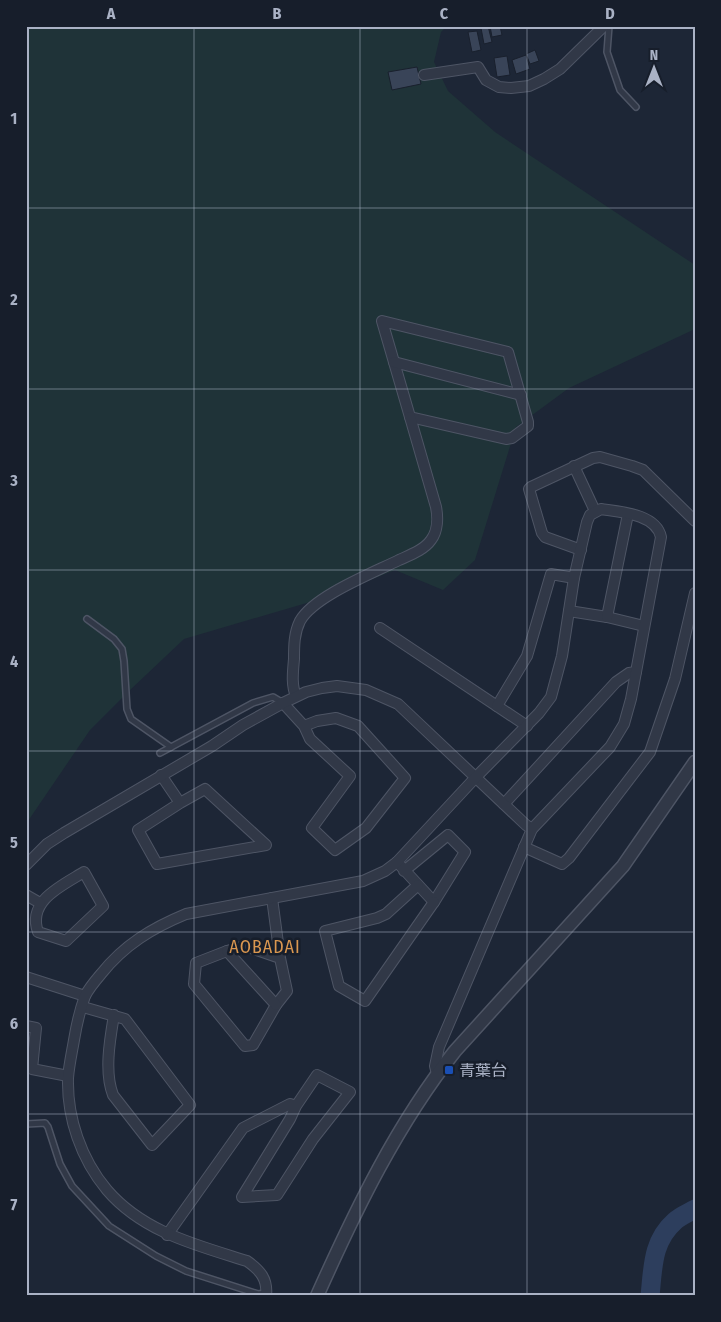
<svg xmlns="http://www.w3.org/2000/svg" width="721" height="1322" viewBox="0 0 721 1322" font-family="'Fira Sans Condensed','Noto Sans JP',sans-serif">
<rect width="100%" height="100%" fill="#1d2636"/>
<polygon fill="#1f3338" points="26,26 447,26 441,32 434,62 448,91 495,132 695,265 695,329 569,388 516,427 475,560 443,590 395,570 327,597 184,639 129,691 90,730 26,824"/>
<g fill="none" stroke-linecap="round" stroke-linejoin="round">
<path stroke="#2d3e5d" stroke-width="19" d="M650,1296C653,1268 652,1241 675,1221C680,1216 688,1213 695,1209"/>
</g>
<g fill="#394458" stroke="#19202d">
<polygon points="488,26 492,42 484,44 481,28"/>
<polygon points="490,26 500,26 502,35 492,37"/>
<polygon points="477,31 481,50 472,52 468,32"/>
<polygon points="535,50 539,61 530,64 526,54"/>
<polygon points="526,55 530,69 516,74 512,60"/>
<polygon points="507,56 510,75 497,77 494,58"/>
<polygon points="417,67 421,84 392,90 388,72"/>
</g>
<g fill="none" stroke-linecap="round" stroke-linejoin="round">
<defs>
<g id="service">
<polyline points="609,26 607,52 620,90 636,107"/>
<polyline points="87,619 114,639 122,649 124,661 127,709 131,719 171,747"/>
<polyline points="160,753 253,703 273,697 283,703"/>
<polyline points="26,1124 45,1123 48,1127 60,1164 72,1186 109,1226 156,1256 186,1271 258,1294 266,1293"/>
</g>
<g id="minor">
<polyline points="424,75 478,67 486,80 499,87 511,88 529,86 544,79 560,69 604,26"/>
<polygon points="382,321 508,352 528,422 528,426 512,438 506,439 410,417"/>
<polyline points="394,362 521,395"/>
<polyline points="574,466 595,511"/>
<polyline points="581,550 545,537 542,533 529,489 531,487 593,458 600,457 632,466 643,470 695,521"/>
<polyline points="569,611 607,617 644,626"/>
<polyline points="607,617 628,514"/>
<polyline points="380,628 527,726"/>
<path d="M296,696C291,685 293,671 294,659C294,646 294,633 300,621C314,596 373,573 399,560C410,555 424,550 431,540C438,531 438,517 436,507L410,417"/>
<polyline points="283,703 304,726 310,739 350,776 312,828 335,850 366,828 405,778 358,726 336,718 317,721 304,726"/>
<polyline points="497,706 527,656 551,574 574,578"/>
<polyline points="161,775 180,803 205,789 266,845 157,864 138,830 180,803"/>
<polyline points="504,804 616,682 629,673 636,672"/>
<polyline points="524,847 562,864 569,858 650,752 675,679 695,593"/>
<polyline points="397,862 434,902 465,852 448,835 404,871"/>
<polyline points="26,865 47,844 64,833 212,746 243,725 283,703 306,692 322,688 337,686 366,690 398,704 526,825 532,829"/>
<path d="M84,872L103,906L66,941L38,932C27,901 61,886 84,872Z"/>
<polyline points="418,885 386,914 377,918 325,931 339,986 365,1001 434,902"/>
<polyline points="26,895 40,903"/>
<polyline points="272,898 280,958 287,991 276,1005 253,1045 245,1046 194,984 196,963 227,951 245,946 280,958"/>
<polyline points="227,951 276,1005"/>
<polyline points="26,977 85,996"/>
<path d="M83,1007L125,1019L190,1105L152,1145L113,1095C104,1072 110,1039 114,1015"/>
<polyline points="26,1026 36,1028 32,1069 68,1076"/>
<polyline points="167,1235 243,1128 290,1104 296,1106 317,1075 350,1092 313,1139 277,1195 242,1197 290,1119 296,1106"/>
<path d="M266,1296C268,1279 260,1270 247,1261C196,1245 143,1232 107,1190C81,1159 67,1118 68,1078C69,1065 72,1052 74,1040C76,1028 81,1007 85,996C89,988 95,981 101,974C124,945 152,928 186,914L363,881L385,871L397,862L476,777L539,713L551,697L562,656L574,578L587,522L590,515L601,509C621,512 656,514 661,537L631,699L624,724L610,747L532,829L439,1047L435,1066L437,1074"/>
</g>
<path id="tertiary" d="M317,1296C355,1211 397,1124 455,1051L623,866L695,762"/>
</defs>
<use href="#service" stroke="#4e5565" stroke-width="8"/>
<use href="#minor" stroke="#4e5565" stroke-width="12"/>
<use href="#tertiary" stroke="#4e5565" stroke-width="15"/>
<use href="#service" stroke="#313847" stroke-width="5"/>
<use href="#minor" stroke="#313847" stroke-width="10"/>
<use href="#tertiary" stroke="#313847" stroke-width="12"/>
</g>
<path fill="none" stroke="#aab2c5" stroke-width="1" stroke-opacity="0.55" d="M194,26V1296M360,26V1296M527,26V1296M26,208H695M26,389H695M26,570H695M26,751H695M26,932H695M26,1114H695"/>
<rect fill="#1a4fb4" stroke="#171e2b" stroke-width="2" x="444" y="1065" width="10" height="10" rx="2.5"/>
<g text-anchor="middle" stroke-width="5" stroke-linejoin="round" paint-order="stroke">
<g font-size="16" fill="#aab2c5" stroke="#171e2b" text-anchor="start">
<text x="459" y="1076">青葉台</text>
</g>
<g font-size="18" letter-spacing="1" fill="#da9750" stroke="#171e2b">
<text x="265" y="953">AOBADAI</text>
</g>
</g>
<rect width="721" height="1322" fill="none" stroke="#171e2b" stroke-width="55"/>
<g transform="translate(654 68)" stroke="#171e2b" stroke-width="4" paint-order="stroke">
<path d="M0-4L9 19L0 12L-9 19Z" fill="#aab2c5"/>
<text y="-8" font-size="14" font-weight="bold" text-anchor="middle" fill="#aab2c5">N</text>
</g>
<rect x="28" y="28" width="666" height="1266" fill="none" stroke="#aab2c5" stroke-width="2"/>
<g font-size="16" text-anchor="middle" font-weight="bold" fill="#aab2c5">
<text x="111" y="19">A</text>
<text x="277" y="19">B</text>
<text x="444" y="19">C</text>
<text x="610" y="19">D</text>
<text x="14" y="124">1</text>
<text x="14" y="305">2</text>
<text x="14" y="486">3</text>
<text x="14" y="667">4</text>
<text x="14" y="848">5</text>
<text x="14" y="1029">6</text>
<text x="14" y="1210">7</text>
</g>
</svg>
